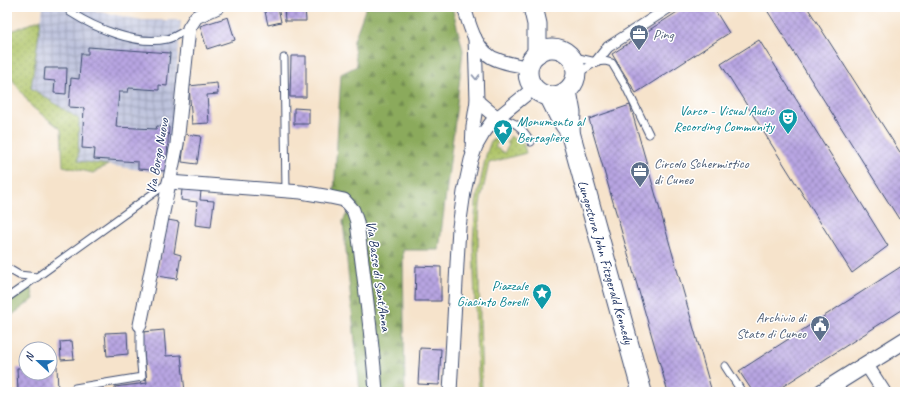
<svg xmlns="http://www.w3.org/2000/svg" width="912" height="399" viewBox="0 0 912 399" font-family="Caveat,sans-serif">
<defs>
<pattern id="industrial-grid" width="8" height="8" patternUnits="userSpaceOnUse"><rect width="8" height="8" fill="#bec3dd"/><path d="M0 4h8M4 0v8" fill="none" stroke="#9a9fb6"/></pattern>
<pattern id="green-dots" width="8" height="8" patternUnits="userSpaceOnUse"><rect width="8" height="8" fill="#afc468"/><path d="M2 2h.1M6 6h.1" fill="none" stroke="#8ea059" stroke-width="1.8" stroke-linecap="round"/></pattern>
<pattern id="forest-firs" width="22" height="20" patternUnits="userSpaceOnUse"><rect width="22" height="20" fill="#8baa5c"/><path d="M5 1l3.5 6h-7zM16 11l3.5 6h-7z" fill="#718b4f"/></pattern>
<pattern id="building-cross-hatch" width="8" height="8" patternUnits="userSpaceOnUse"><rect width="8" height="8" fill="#b8a5e2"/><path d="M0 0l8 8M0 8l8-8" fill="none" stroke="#9587ba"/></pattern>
</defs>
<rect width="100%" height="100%" fill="#fff"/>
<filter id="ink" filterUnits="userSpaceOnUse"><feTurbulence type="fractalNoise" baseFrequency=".025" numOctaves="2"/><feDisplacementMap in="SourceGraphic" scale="8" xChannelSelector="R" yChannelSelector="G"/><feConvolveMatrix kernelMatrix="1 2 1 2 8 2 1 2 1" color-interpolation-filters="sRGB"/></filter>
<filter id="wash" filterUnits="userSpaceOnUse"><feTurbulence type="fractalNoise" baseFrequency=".012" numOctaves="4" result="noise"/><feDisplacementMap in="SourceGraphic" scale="16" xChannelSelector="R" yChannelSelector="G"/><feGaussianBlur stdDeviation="0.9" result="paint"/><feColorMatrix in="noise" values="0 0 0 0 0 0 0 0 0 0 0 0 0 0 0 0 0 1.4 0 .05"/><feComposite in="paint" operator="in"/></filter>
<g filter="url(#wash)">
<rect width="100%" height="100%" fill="#f6e3cb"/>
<polygon fill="url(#industrial-grid)" points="43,7 75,7 142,20 181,20 168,174 78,161 79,119 31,88"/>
<g fill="url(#green-dots)" stroke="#657a63">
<polygon points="41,19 31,88 79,119 78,161 108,165 93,173 63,166 61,129 32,107 7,72 7,33"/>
<polygon points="505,135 502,140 500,139 495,147 504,153 509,145 506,143 511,136 517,142 520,139 524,145 526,153 489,163 480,204 478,240 482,392 479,392 476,334 473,242 476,203 486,155 491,141 497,137"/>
</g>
<g fill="url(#forest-firs)" stroke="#536c5d">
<polygon points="366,7 452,7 463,50 455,121 439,250 403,250 405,392 360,392 343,221 353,202 334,193 341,74 357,66 353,43"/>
<polygon points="31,286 34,299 12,315 7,346 7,302"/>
</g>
<g id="blocks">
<g fill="url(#building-cross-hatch)">
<polygon points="264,7 278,7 281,22 268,25"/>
<polygon points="284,7 305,7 306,21 285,21"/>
<polygon points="685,7 713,7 729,33 636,93 612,54"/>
<polygon points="765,7 807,7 905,160 905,215 899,219"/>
<polygon points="228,17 235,40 207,49 200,26"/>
<polygon points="759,40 888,246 852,273 721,64"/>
<polygon points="88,47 170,53 167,86 159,85 159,90 129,88 128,92 119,92 116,127 156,129 157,126 169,127 166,171 138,169 138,162 94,159 95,149 82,148 84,108 69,107 71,78 79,79 81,54 88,54"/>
<polygon points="291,56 306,56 306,97 290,97"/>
<polygon points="45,68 67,68 66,94 54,93 55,81 44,80"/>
<polygon points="217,83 218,94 207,95 209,123 192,124 189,86"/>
<polygon points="630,105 712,392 668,392 589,119"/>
<polygon points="294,108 309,109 309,124 294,124"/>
<polygon points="185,134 201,136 197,164 182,162"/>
<polygon points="182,189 201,191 200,200 214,201 211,227 195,225 197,202 181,200"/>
<polygon points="168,220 179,222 174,253 181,255 177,279 157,276"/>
<polygon points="905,264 905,308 774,392 753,392 739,371"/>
<polygon points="416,266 441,267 441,301 415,301"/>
<polygon points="164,330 166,356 181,355 185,392 163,392 163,390 162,390 162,392 115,392 115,387 147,383 142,332"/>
<polygon points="127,332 128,354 107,356 105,333"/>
<polygon points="72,341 74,359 61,360 60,342"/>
<polygon points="420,348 441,349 439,385 418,384"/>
<polygon points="50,366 57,366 58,392 18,392 17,368 26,368 26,373 50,373"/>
</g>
</g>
</g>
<g filter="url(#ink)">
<use href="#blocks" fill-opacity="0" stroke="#3c4a6e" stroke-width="1"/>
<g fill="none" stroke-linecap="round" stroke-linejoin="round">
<defs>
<g id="service">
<path d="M70,12C95,28 136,46 167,39C174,38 182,32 189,28"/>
<polyline points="570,56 596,62 605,61 612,63 625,85 649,134"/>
<polyline points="284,58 286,192"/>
<polyline points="575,75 596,62"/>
<path d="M498,118C516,122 521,126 531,142"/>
<polyline points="7,268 19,275 37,277"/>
<polyline points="7,298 37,277 169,182"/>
<polyline points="725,366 742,392"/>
<polyline points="71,392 75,388 142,377 140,353 140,325"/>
</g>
<polyline id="pedestrian" points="596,62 608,47 670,7"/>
<g id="minor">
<path d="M464,7C470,27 476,53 498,60C508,64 519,65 529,68"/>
<polyline points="477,101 490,112 498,118"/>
<polyline points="472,150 473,126 477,101 475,38"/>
<path d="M169,182L301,192L330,197L344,200L353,210L357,222C364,279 372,335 376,392"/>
<polyline points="140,325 177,144 189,28 196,17 218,7"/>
<polyline points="866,364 884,392"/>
<polyline points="450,392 459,227 464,192 471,160 476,146 483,134 491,123 534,88"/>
</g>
<polyline id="tertiary" points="822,392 905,340"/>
<g id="secondary">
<polyline points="533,7 537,24 537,54"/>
<circle cx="552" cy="72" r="24"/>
<polyline points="567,91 571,113 570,132"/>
<polyline points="549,96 559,116 570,132 642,392"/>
</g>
</defs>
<use href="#service" stroke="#3c4a6e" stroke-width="9"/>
<use href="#pedestrian" stroke="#3c4a6e" stroke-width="12"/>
<use href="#minor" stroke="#3c4a6e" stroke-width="15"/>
<use href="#tertiary" stroke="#3c4a6e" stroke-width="18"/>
<use href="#secondary" stroke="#3c4a6e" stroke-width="21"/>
<use href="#service" stroke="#fff" stroke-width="7"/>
<use href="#pedestrian" stroke="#fff" stroke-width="10"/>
<use href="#minor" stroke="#fff" stroke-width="13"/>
<use href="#tertiary" stroke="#fff" stroke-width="16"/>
<use href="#secondary" stroke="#fff" stroke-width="19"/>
</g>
<defs><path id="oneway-chevron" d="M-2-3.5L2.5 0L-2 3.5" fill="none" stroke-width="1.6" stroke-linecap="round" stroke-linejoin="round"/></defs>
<use stroke="#8d97ae" href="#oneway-chevron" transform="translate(476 77) rotate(88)"/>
</g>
<defs>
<symbol id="office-pin" viewBox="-11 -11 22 30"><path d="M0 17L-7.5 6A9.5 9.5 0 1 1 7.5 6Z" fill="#5c6f8a" stroke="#fff"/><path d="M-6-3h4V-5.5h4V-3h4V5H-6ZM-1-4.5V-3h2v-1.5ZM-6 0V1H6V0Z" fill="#fff"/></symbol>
<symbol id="theatre-pin" viewBox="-11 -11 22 30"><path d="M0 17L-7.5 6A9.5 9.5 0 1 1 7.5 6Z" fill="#0f9aa8" stroke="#fff"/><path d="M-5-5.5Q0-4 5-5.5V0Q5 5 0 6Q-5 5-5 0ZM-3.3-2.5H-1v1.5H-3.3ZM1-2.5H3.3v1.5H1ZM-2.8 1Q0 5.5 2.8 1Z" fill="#fff"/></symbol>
<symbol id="sight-pin" viewBox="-11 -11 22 30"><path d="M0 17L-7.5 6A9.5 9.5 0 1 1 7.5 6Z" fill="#0f9aa8" stroke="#fff"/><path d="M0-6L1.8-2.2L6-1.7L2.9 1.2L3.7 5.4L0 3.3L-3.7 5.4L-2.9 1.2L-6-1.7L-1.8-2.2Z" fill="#fff"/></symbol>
<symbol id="civic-pin" viewBox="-11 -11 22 30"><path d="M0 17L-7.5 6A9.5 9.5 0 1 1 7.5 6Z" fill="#5c6f8a" stroke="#fff"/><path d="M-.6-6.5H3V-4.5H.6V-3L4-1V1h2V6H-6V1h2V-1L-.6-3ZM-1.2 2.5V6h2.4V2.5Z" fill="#fff"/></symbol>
</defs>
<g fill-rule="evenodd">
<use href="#office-pin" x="628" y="23" width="22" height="30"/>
<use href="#theatre-pin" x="777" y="107" width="22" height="30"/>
<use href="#sight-pin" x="492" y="118" width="22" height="30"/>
<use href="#office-pin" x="629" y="160" width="22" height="30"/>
<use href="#sight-pin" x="531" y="282" width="22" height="30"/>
<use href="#civic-pin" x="809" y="314" width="22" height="30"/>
</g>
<g text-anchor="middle" stroke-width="3" stroke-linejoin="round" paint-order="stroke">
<g font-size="14" fill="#4e5e75" stroke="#fff" text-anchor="start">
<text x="653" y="39">Ping</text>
<text x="654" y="168">Circolo Schermistico<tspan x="654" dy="16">di Cuneo</tspan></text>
<text x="806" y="322" text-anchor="end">Archivio di<tspan x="806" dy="16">Stato di Cuneo</tspan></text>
</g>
<g font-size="14" fill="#0d838f" stroke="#fff" text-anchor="end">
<text x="774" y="115">Varco - Visual Audio<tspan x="774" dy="16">Recording Community</tspan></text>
<text x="517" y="126" text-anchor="start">Monumento al<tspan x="517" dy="16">Bersagliere</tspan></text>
<text x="528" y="290">Piazzale<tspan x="528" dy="16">Giacinto Borelli</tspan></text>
</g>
<g font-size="14" fill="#1b2f5e" stroke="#fff">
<text transform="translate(157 156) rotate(-80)" y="5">Via Borgo Nuovo</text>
<text transform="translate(606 262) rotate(74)" y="5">Lungostura John Fitzgerald Kennedy</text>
<text transform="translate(379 276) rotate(82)" y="5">Via Basse di Sant'Anna</text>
</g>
</g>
<rect width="912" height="399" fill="none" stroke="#fff" stroke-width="24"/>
<g transform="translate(38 361) rotate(292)"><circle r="19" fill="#ffffff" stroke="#a4acbf"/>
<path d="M0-3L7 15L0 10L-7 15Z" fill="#1f6fb2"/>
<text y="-6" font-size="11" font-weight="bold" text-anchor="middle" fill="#1b2f5e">N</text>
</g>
</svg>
